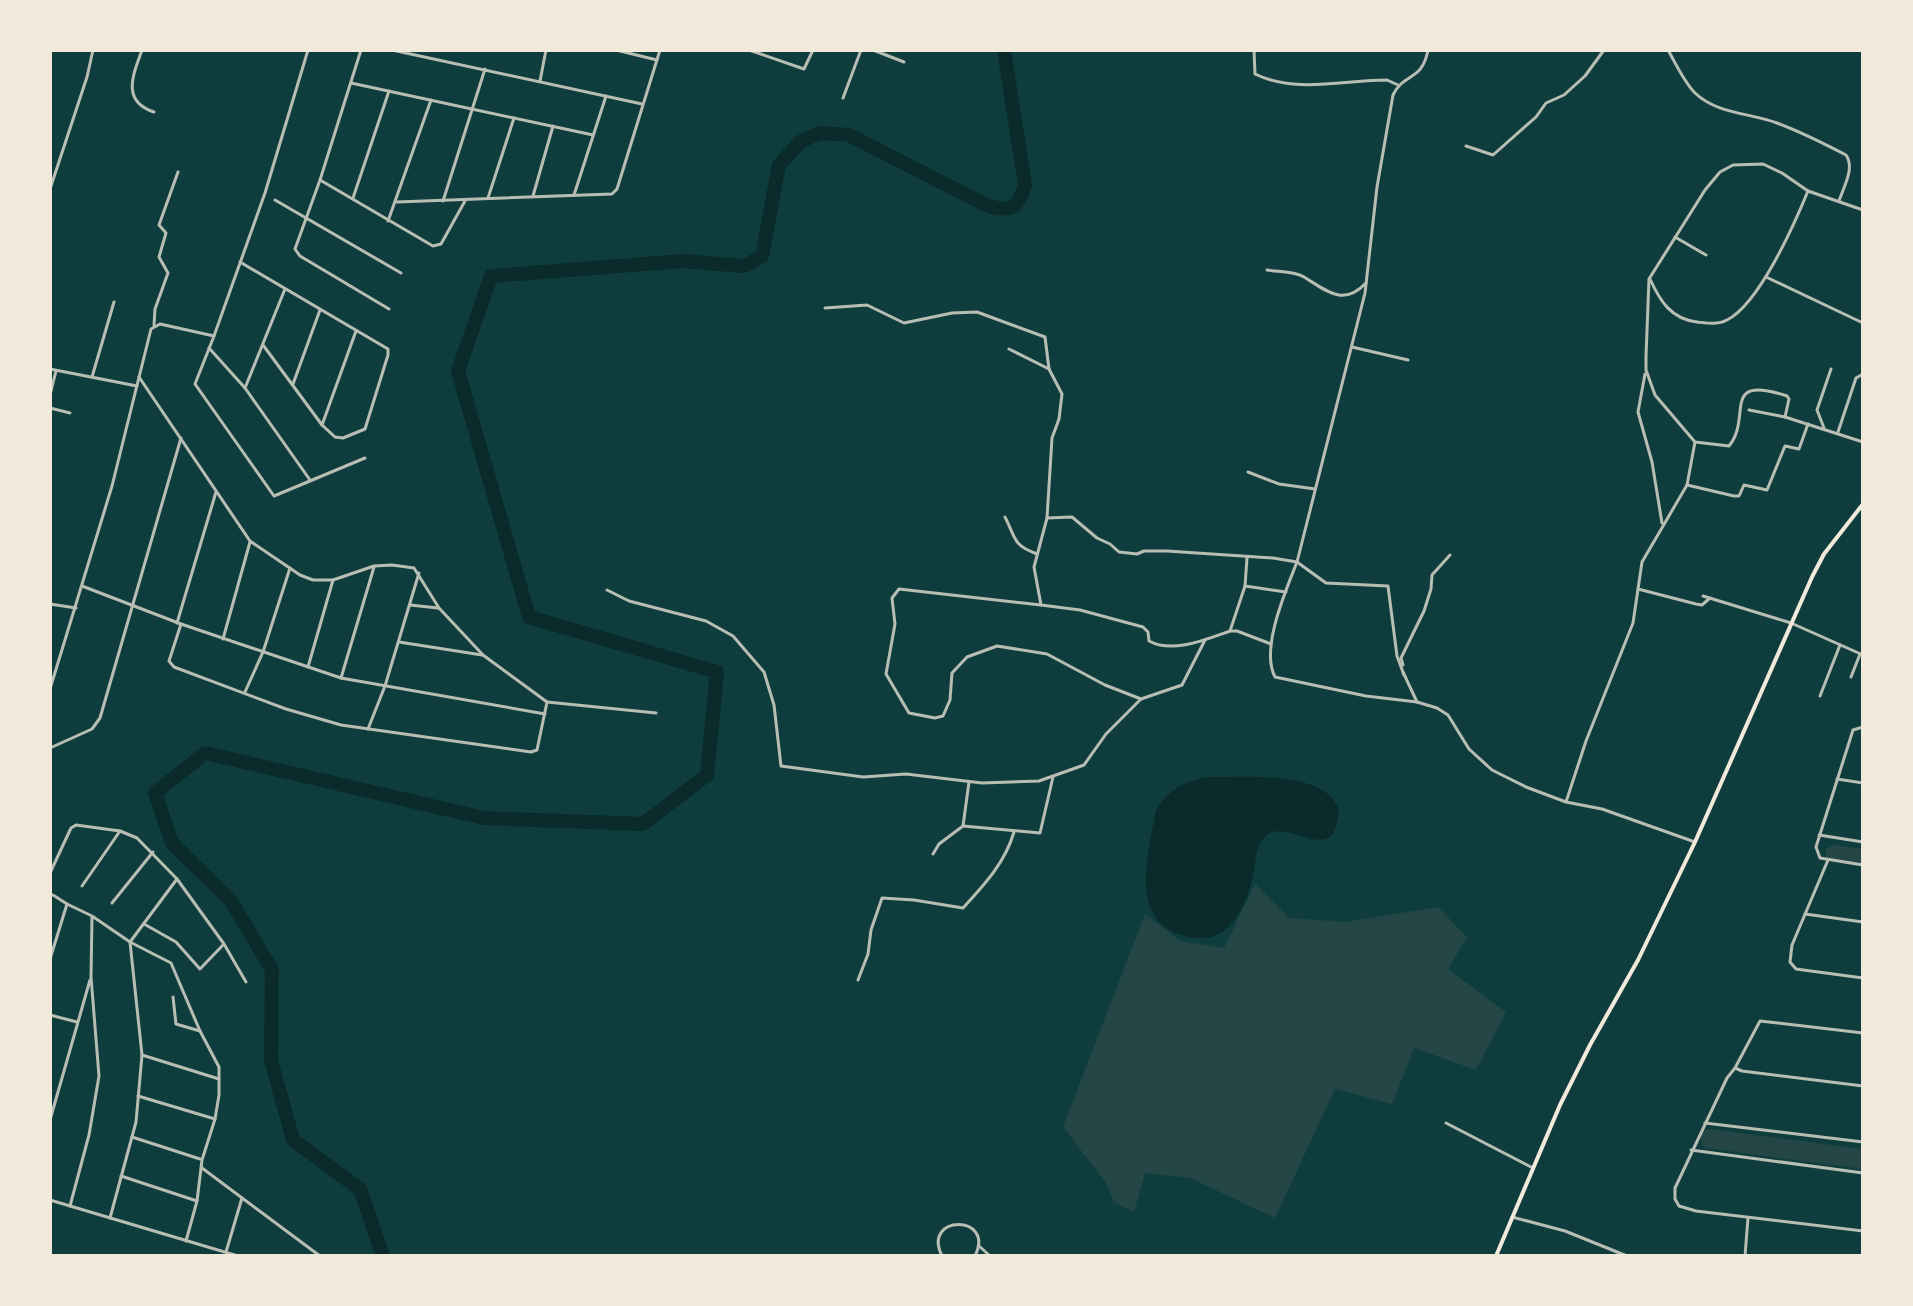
<svg xmlns="http://www.w3.org/2000/svg" width="1913" height="1306" viewBox="0 0 1913 1306" font-family="Spectral,serif">
<rect width="100%" height="100%" fill="#0f3d3e"/>
<g fill="#244646">
<polygon points="1833,845 1863,849 1863,865 1826,859 1826,849"/>
<polygon points="1255,884 1289,918 1345,922 1438,907 1467,937 1448,969 1506,1012 1476,1070 1414,1048 1392,1104 1335,1089 1275,1218 1190,1178 1145,1173 1134,1212 1114,1202 1106,1183 1063,1127 1145,914 1180,941 1224,948"/>
<polygon points="1708,1129 1863,1149 1863,1169 1706,1148 1702,1145 1701,1134"/>
</g>
<path fill="#0a2a2b" d="M1207,777C1242,778 1328,769 1339,811C1338,818 1336,829 1332,835C1318,851 1285,821 1267,835C1253,846 1257,864 1252,880C1245,907 1230,940 1199,938C1182,937 1167,932 1156,918C1136,891 1151,840 1156,810C1168,790 1185,781 1207,777Z"/>
<g fill="none" stroke-linecap="round" stroke-linejoin="round">
<path stroke="#0a2a2b" stroke-width="14" d="M383,1256L360,1189L293,1140L271,1060L272,970L231,901L172,843L155,793L205,753L484,818L643,824L707,775L717,672L529,617L458,371L491,276L683,261L742,266L749,264L762,256L779,165L800,142L819,133L849,135L986,205C1010,213 1018,209 1025,185L1004,50"/>
<g stroke="#b8beb3" stroke-width="3">
<path d="M142,50C133,75 121,101 154,112"/>
<polyline points="361,50 320,180 295,249 300,256 389,309"/>
<polyline points="392,50 642,104"/>
<polyline points="616,50 657,60"/>
<polyline points="749,50 804,69 813,50"/>
<polyline points="873,50 904,62"/>
<path d="M1254,50L1255,74C1296,94 1344,80 1387,80L1398,85"/>
<path d="M1428,50C1422,82 1404,72 1393,95L1377,187L1365,293L1297,562C1286,590 1260,649 1275,677L1366,696L1417,702L1437,708L1448,715L1469,749L1492,770L1526,787L1566,802L1602,809L1695,842"/>
<path d="M1668,50C1676,64 1684,82 1695,93C1717,114 1750,113 1777,123C1801,132 1823,143 1846,155C1855,168 1844,186 1839,201"/>
<polyline points="540,81 546,50"/>
<polyline points="351,83 593,135"/>
<polyline points="843,98 861,50"/>
<polyline points="1466,146 1493,155 1536,117 1546,103 1564,95 1585,76 1604,50"/>
<polyline points="320,180 433,246 441,244 465,201"/>
<polyline points="50,189 87,77 93,50"/>
<polyline points="574,195 606,96"/>
<polyline points="533,196 553,126"/>
<polyline points="353,198 389,91"/>
<polyline points="488,198 514,118"/>
<polyline points="275,200 401,273"/>
<polyline points="443,201 485,69"/>
<polyline points="397,202 612,194 617,189 660,50"/>
<polyline points="388,221 431,100"/>
<polyline points="1675,237 1706,255"/>
<polyline points="240,262 388,349 388,355 365,429 343,438 335,437 322,425 263,345"/>
<path d="M1267,270C1278,272 1295,271 1304,277C1327,291 1343,307 1366,283"/>
<polyline points="1766,277 1863,323"/>
<path d="M1650,279C1660,301 1671,319 1697,322C1707,323 1718,325 1727,320C1759,304 1794,225 1808,191"/>
<polyline points="825,308 867,305 904,323 952,313 977,312 1045,337 1049,369"/>
<polyline points="154,325 155,309 168,273 159,257 166,233 159,225 178,172"/>
<polyline points="214,336 195,384 274,496 365,458"/>
<polyline points="1352,347 1408,360"/>
<polyline points="209,348 245,388 310,480"/>
<polyline points="1009,349 1049,369 1062,394 1059,419 1052,438 1047,518"/>
<polyline points="50,369 137,386"/>
<polyline points="1645,374 1638,412 1652,462 1662,523"/>
<polyline points="92,377 114,302"/>
<polyline points="139,377 250,541 300,575 313,580 333,580 374,566 392,565 414,568 439,608 483,655 547,702 537,750 531,752 341,725 286,709 174,667 169,661 181,624"/>
<polyline points="293,384 320,310"/>
<polyline points="245,388 285,289"/>
<polyline points="50,395 56,371"/>
<polyline points="50,408 70,413"/>
<polyline points="1749,410 1785,417 1863,442"/>
<path d="M1785,417L1789,399L1787,396C1719,374 1753,417 1729,446L1695,442L1655,395L1646,370V356L1649,279L1705,190L1720,172L1733,165L1763,164L1782,173L1808,191L1863,210"/>
<polyline points="322,425 356,331"/>
<polyline points="1824,428 1817,410 1831,369"/>
<polyline points="1838,432 1856,378 1863,374"/>
<polyline points="1248,472 1279,484 1315,489"/>
<polyline points="1687,485 1734,496 1739,496 1744,485 1767,490 1785,446 1799,449 1808,424"/>
<path d="M1005,517C1016,538 1012,545 1037,554"/>
<polyline points="1247,558 1245,586 1286,592"/>
<polyline points="82,586 181,624 341,678 545,714"/>
<polyline points="1638,589 1696,604 1702,605 1710,598"/>
<polyline points="607,590 629,601 706,621 733,636 764,672 774,705 781,766 863,777 906,774 982,783 1039,781 1084,765 1106,734 1141,699"/>
<polyline points="1703,596 1791,623 1863,655"/>
<polyline points="50,604 76,608"/>
<polyline points="410,605 438,608"/>
<polyline points="1041,605 899,589 892,598 895,624 886,674 909,713 935,718 943,716 950,700 952,673 967,657 997,646 1047,654 1105,685 1141,699 1182,685 1205,640"/>
<polyline points="177,623 216,492"/>
<polyline points="1230,631 1245,586"/>
<polyline points="223,639 250,542"/>
<polyline points="399,642 482,655"/>
<path d="M1271,644L1237,631H1230C1207,639 1173,654 1149,641L1148,632L1143,627L1080,610L1041,605L1034,567L1047,518L1072,517L1097,538L1110,544L1119,552L1137,554L1144,551H1167L1273,558L1297,562L1326,583L1388,586L1397,656L1404,675"/>
<polyline points="1403,665 1401,658 1424,611 1431,589 1432,575 1450,555"/>
<polyline points="308,667 333,580"/>
<polyline points="1403,672 1417,702"/>
<polyline points="1851,677 1860,654"/>
<polyline points="341,678 374,567"/>
<polyline points="50,689 112,486 151,329 160,324 214,336 265,193 308,50"/>
<polyline points="245,692 263,652 290,568"/>
<polyline points="1820,696 1840,645"/>
<polyline points="547,702 656,713"/>
<polyline points="1863,727 1853,730 1816,847 1820,858 1863,865"/>
<polyline points="368,729 385,686 419,573"/>
<polyline points="50,748 92,729 100,718 181,438"/>
<polyline points="1837,779 1863,783"/>
<polyline points="1566,802 1586,741 1633,623 1642,562 1687,485 1695,442"/>
<polyline points="963,826 1040,833 1053,777"/>
<polyline points="1819,835 1863,842"/>
<polyline points="933,854 939,844 963,826 969,782"/>
<polyline points="1828,860 1792,945 1790,962 1796,969 1863,978"/>
<polyline points="50,873 71,828 76,825 120,831 137,838 177,879 224,944 246,982"/>
<polyline points="82,886 120,831"/>
<polyline points="53,895 67,904"/>
<polyline points="112,903 153,852"/>
<polyline points="1805,914 1863,922"/>
<polyline points="144,924 176,942 200,969 223,945"/>
<polyline points="50,959 67,904 92,916 130,942 171,963 200,1031 219,1067 219,1095 215,1119 202,1160 197,1201 186,1241"/>
<path d="M858,980L868,954L871,930L882,898L914,900L963,908C984,885 1005,863 1014,832"/>
<polyline points="173,997 176,1024 200,1031"/>
<polyline points="50,1015 77,1022"/>
<polyline points="1863,1033 1760,1021 1735,1068 1727,1078 1675,1188 1675,1199 1679,1206 1696,1211 1863,1231"/>
<polyline points="142,1055 219,1079"/>
<polyline points="1735,1068 1742,1071 1863,1086"/>
<polyline points="138,1096 215,1119"/>
<polyline points="50,1120 90,980"/>
<polyline points="1446,1123 1533,1168"/>
<polyline points="1705,1123 1863,1142"/>
<polyline points="132,1137 200,1159"/>
<polyline points="1691,1150 1863,1173"/>
<polyline points="202,1168 320,1256"/>
<polyline points="121,1176 197,1201"/>
<polyline points="50,1200 238,1256"/>
<polyline points="70,1206 89,1135 99,1076 91,977 92,917"/>
<polyline points="1512,1217 1565,1231 1627,1256"/>
<polyline points="110,1218 136,1122 142,1055 130,942 177,879"/>
<polyline points="979,1246 990,1256"/>
<polyline points="226,1252 242,1198"/>
<path d="M942,1256C921,1214 996,1214 975,1256"/>
<polyline points="1745,1256 1748,1218"/>
</g>
<polyline stroke="#f1e9da" stroke-width="4" points="1496,1256 1560,1105 1590,1045 1638,960 1695,842 1812,577 1824,554 1863,504"/>
</g>
<rect width="1913" height="1306" fill="none" stroke="#f1e9da" stroke-width="104"/>
</svg>
